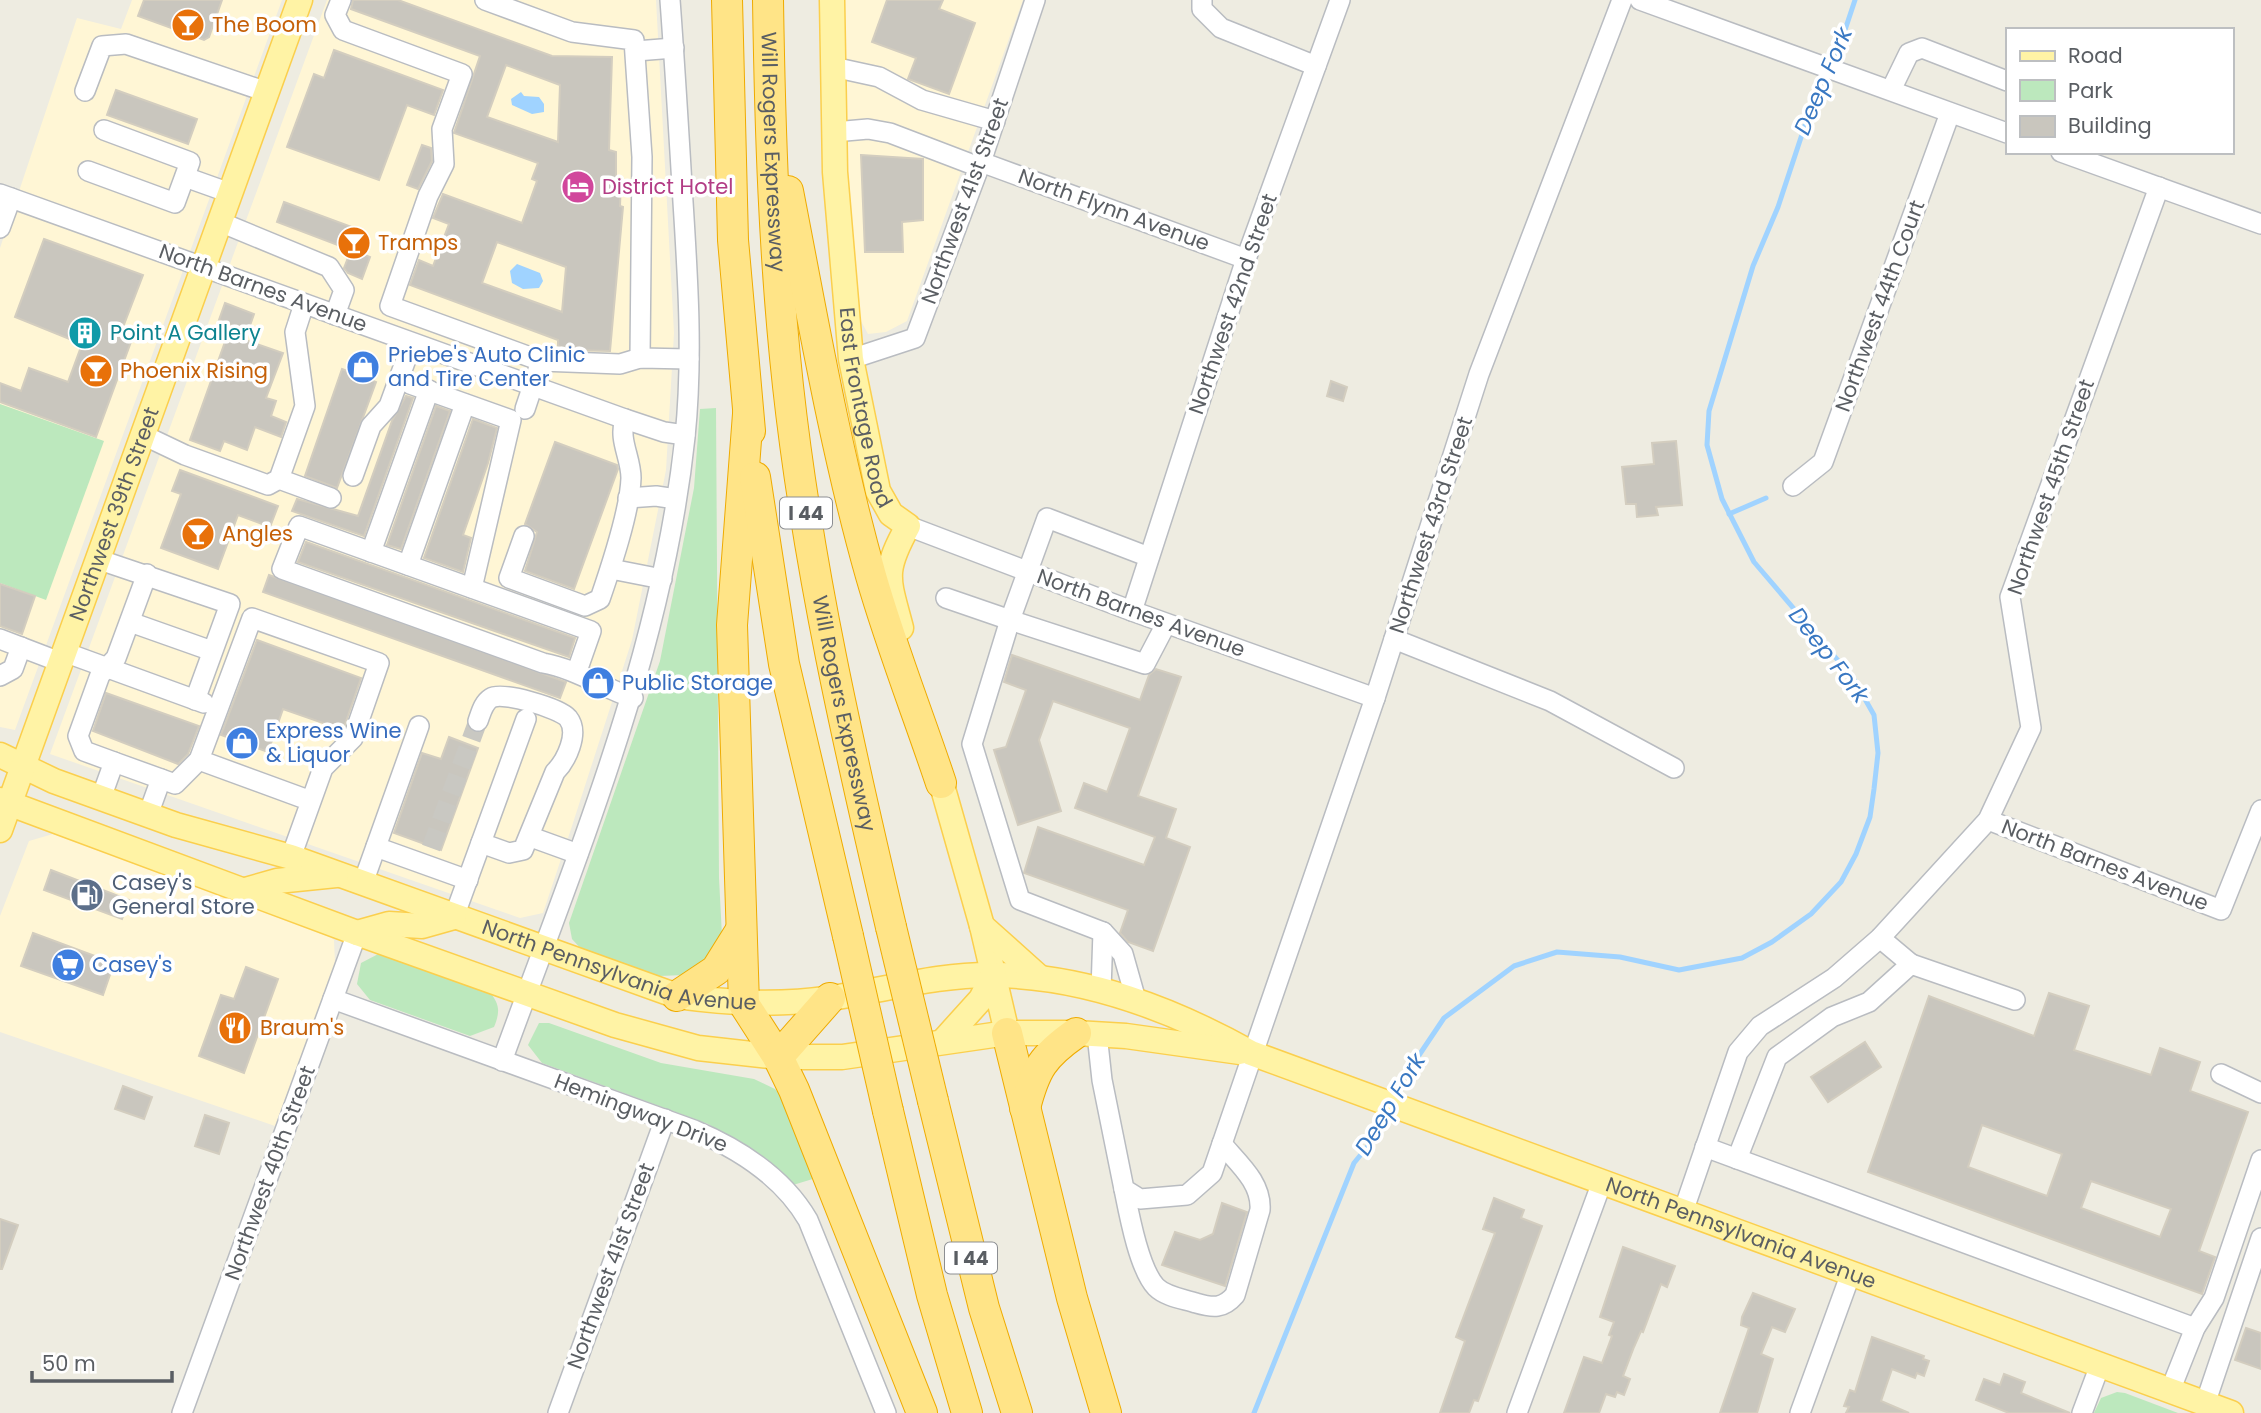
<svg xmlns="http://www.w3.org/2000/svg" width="2261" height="1413" viewBox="0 0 2261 1413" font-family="Poppins,sans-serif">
<rect width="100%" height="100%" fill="#eeece1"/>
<g fill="#fff6d5">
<polygon points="132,0 282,0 15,730 0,727 0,248 77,18 121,29"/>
<polygon points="327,0 656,0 674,333 666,470 632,640 572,826 543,913 520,918 50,754"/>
<polygon points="844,0 1023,0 907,321 886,332 868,334 854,308 847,221"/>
<polygon points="53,834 314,924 334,940 335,964 275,1126 0,1032 0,916 29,841"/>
</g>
<g fill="#bce8bd">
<polygon points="0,404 104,441 46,600 0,583"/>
<polygon points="716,408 719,878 722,936 710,961 685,975 659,976 583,951 572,939 569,923 660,661 694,488 700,409"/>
<path d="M384,951L488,990C499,1003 501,1010 494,1027L470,1036L370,1000L357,984L361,963Z"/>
<polygon points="539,1023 549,1023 661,1063 754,1079 775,1089 790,1106 816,1178 793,1185 767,1159 708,1124 542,1063 528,1045"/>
<polygon points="2117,1392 2125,1393 2178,1413 2094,1413 2101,1398"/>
</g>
<g fill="#a0d3ff">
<polygon points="521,92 524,96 539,97 544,104 544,112 532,114 512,105 511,99"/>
<polygon points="517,264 540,273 543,281 539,288 523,289 512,283 510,271"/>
</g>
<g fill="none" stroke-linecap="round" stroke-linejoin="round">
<g stroke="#a0d3ff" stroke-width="5">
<polyline points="1729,514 1766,498"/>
<polyline points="1391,1097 1444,1018 1514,966 1557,952 1620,957 1679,970 1742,958 1772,942 1811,914 1841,882 1856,854 1870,817 1874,789 1878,753 1874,715 1853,678 1754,562 1722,499 1707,445 1709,411 1753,266 1778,207 1817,89 1838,51 1855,0"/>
<polyline points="1254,1413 1354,1163 1372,1141 1386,1109"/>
</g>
</g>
<g fill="#c9c6be" stroke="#d3cdbf" stroke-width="2" fill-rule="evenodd">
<polygon points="144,0 222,0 209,37 204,40 138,16"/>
<path d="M353,0H398L552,56L612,57L609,150L616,152V179H621L620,206L623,207L610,351L569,350L558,346V340L410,285L419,260L433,266L449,224L433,218L443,194L522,223L537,181L532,179L538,163L454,133L480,56L351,9ZM506,65L560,85L558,142L487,117ZM497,242L566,267L562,312L482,283Z"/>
<polygon points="887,0 943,0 939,9 975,23 949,94 908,79 916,58 872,42"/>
<polygon points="334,50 443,90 434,115 407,105 379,180 287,147 314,74 324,78"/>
<polygon points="116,90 197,119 188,144 107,115"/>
<polygon points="422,145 431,148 432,161 418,189 407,185"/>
<polygon points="861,155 923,159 923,220 902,222 903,252 865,252"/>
<polygon points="284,202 360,230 353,250 370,257 362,279 348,273 344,268 351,250 277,222"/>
<polygon points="44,239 143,275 120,335 132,339 96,437 0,402 0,383 21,391 29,368 68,382 82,344 15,317"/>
<polygon points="225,303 254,314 245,340 283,353 266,398 276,401 271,416 286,422 281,437 255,427 247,450 224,441 220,451 190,440 231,325 219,320"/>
<polygon points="342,369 376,382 337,488 305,476"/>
<polygon points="1331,381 1347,387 1343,401 1327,396"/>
<polygon points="406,396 413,398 364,536 292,511 297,499 358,516 392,421"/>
<polygon points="436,406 450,411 401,549 387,545"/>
<polygon points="473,419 497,428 488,463 463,535 471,538 463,572 424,558"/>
<polygon points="1676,441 1682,505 1656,507 1658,515 1637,517 1636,504 1626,504 1622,467 1654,464 1652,443"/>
<polygon points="555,442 617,465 618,469 574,589 525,571 537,532 525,524"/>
<polygon points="180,470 278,506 270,527 238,515 218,569 161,548 181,494 172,491"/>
<polygon points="306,542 575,638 569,657 298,562"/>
<polygon points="269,575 566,682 560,698 263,592"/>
<polygon points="0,584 35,596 22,634 0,626"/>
<polygon points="257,640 361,678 343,730 283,709 268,752 221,735"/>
<polygon points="1012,655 1140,700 1149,675 1156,669 1181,677 1138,796 1176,809 1166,838 1190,847 1153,951 1128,942 1120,933 1128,910 1024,873 1038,827 1144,865 1155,837 1075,808 1084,783 1107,792 1130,728 1053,701 1039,740 1061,811 1018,825 994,750 1006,747 1026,690 1004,682"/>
<polygon points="106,693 199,726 188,754 178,764 93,731"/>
<polygon points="449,737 478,748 441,850 394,833 422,753 441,759"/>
<polygon points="51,870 129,900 122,919 44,890"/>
<polygon points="33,933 114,963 103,995 21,966"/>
<polygon points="246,967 278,979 244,1073 199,1056 221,995 234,999"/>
<path d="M2049,993L2089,1006L2074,1050L2151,1075L2160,1048L2200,1062L2190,1091L2248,1112L2199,1251L2215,1257L2202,1294L1868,1172L1929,996L2034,1036ZM1982,1125L2062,1154L2047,1196L1968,1167ZM2091,1181L2171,1209L2160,1237L2081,1208Z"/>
<polygon points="1865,1042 1881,1067 1828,1102 1811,1077"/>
<polygon points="123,1086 152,1097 144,1119 115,1109"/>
<polygon points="205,1115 229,1123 219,1154 195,1146"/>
<polygon points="1494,1198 1524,1210 1521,1218 1542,1226 1478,1401 1474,1400 1469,1413 1440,1413 1465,1341 1456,1337 1495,1233 1483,1229"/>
<polygon points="1222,1203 1247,1212 1225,1286 1162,1265 1175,1232 1200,1240 1213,1234"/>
<polygon points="0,1219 18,1225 2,1269 0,1269"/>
<polygon points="1623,1247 1675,1266 1667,1287 1661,1284 1643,1332 1641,1331 1634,1347 1623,1376 1630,1379 1624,1395 1617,1392 1615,1397 1606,1394 1599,1413 1564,1413 1584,1357 1602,1363 1612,1336 1609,1335 1614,1322 1600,1317"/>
<polygon points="1753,1293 1795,1309 1785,1332 1772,1327 1761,1354 1773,1359 1757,1413 1720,1413 1749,1328 1741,1325 1742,1317"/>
<polygon points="2246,1328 2261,1333 2261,1369 2235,1360"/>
<polygon points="1872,1337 1924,1356 1923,1359 1929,1361 1924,1376 1917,1373 1915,1378 1892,1369 1881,1401 1909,1413 1846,1413 1849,1407 1844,1406 1850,1390 1855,1392"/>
<polygon points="2004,1374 2025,1382 2021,1393 2070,1413 2009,1413 1976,1400 1984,1379 2000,1385"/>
</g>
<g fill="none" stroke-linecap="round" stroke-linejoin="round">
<polyline stroke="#c9c8c2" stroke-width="19" stroke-dasharray="19 10" stroke-linecap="butt" points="431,848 478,721"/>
<defs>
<g id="minor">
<polyline points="341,0 335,15 343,30 462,74 442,129 444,164 428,196 390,306 541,361"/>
<polyline points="485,0 572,32 634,40 642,157 640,358"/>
<polyline points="1202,0 1202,9 1221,28 1316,66"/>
<polyline points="1640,0 2007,133"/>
<polyline points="636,51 674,48"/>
<polyline points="833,67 879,77 922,100 995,121"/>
<polyline points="1891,90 1909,53 1922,48 2007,81"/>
<polyline points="85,91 102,46 126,44 267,92"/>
<polyline points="834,132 868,129 890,133 979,167"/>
<polyline points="2061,152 2261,224"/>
<polyline points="981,162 1246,259"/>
<polyline points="88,171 175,203 190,162 104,130"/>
<polyline points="185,177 230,193"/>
<polyline points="0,194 625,419 664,432 685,435"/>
<polyline points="220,222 329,267 344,290 335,315"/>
<polyline points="0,228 11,198"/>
<polyline points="851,359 915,338 981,162 1035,0"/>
<polyline points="410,384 511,420 472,588"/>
<polyline points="525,409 541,361 620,364 640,358 689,359"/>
<polyline points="143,435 185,455 268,485 279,479 305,406 295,332 304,304"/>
<polyline points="353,476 371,426 389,406 412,343"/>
<polyline points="279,479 331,498"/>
<polyline points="1793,486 1823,462 1950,113"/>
<polyline points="628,498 656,496 676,499"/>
<polyline points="908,526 1132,611 1375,698"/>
<path d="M524,536L509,578L585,606L600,599C611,567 630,511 631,478C631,457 618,440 625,419"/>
<polyline points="371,552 429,390"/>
<polyline points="97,559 230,604 195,700"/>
<polyline points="408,565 465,404"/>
<polyline points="611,569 662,579"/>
<polyline points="946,598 1010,620 1047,518 1149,557"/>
<polyline points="1132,611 1246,259 1340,0"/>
<polyline points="130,622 212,651"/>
<polyline points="0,639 60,662"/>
<polyline points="1394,639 1550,701 1674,768"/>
<polyline points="64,652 204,703"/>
<path d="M577,671L591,631L299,526L282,569L543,663C576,669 601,687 633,698"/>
<polyline points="0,676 13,669 21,647"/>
<path d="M478,721C481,713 483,703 491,698C502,691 559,708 568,718C580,733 566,761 555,772L523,850L509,853L481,843"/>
<polyline points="114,762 84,751 78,736 100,675 116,658 147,574"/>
<polyline points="101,798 114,762 175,784 199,760"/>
<polyline points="148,815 161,779"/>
<polyline points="1988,820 2221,910 2261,810"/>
<polyline points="531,837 578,854"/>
<polyline points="376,847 468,880"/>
<polyline points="291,857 323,768 353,738 379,663 252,618 199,760 311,801"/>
<polyline points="363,883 419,726"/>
<polyline points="454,917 526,719"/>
<polyline points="1880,938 1911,964"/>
<polyline points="1101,990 1103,932"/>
<path d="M333,999L694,1130C739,1149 783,1177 808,1220L886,1413"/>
<polyline points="1136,1000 1123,954 1103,932 1020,900 972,744 1010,620 1145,664 1166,624"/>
<polyline points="1097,1034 1102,1080 1124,1189 1140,1199 1187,1195 1212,1173 1375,698 1479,374 1622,0"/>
<path d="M502,1061C576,857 662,655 685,437C693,359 688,280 683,202C679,135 675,67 670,0"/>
<polyline points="2221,1074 2261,1093"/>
<polyline points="1705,1147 2195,1328"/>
<polyline points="1737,1159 1777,1057 1832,1017 1869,1002 1911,964 2015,1000"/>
<path d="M1124,1189C1129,1214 1139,1269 1156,1287C1166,1297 1184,1299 1196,1303C1213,1308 1223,1309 1235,1295L1260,1210C1262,1183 1239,1164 1222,1144"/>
<polyline points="1683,1212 1738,1052 1760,1026 1834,978 1880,938 1988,820 2031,728 2010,597 2159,187"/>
<polyline points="2170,1391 2195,1328 2214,1298 2261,1160"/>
<polyline points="2205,1404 2261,1238"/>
<polyline points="182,1413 357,933"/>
<polyline points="558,1413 665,1119"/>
<polyline points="1517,1413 1602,1182"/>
<polyline points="1800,1413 1851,1273"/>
<polyline points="2082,1413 2100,1365"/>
</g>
<g id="major">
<path id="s1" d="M832,0L835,172L851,359L878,491L891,514L908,526C882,573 888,578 901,628"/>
<path id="s2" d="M0,755L54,781L176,825L291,857L677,996C731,1003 777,1006 831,998C885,990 939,974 994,975C1086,976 1172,1009 1251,1053L2231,1413"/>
<polyline points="936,764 982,926 1007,1033"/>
<polyline points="0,800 357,933 615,1025 698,1048 778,1057 842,1057 1007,1033 1076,1033 1126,1036 1240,1052"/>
<path id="s3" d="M0,830L300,0"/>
<polyline points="242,891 277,881 336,875"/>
<polyline points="982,926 1039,977"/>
<polyline points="357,933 389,924 422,926 454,917"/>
<polyline points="944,1040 981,999 993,975"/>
</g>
<g id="highway">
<polyline points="727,0 733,240 750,431"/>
<path id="s4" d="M768,0C770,129 774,258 788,386C808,569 849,748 891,927"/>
<path d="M788,191C813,320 835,449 871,576C891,646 918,714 941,783"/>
<polyline points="748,414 732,625 744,1004 778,1057 794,1090 922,1413"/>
<polyline points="755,477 784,664 848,936"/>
<polyline points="677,996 716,970 741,930"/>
<polyline points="1007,1033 1072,1298 1106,1413"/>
<polyline points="778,1057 830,998"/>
<polyline points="933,1101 984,1308 1017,1413"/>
<path d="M1025,1108C1035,1069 1043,1056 1076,1033"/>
<polyline points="888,1111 932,1295 967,1413"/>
</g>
</defs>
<use href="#minor" stroke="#b9bcc1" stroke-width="22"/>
<use href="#major" stroke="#fbcf4d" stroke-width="27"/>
<use href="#highway" stroke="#efab00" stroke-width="32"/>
<use href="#minor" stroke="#fff" stroke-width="19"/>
<use href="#major" stroke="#fff3a5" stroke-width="24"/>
<use href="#highway" stroke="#ffe487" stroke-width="30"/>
<defs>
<g id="highway-bridge">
<polyline points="891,927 933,1101"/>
<polyline points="848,936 888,1111"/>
</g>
</defs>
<use href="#highway-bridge" stroke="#efab00" stroke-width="32" stroke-linecap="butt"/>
<use href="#highway-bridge" stroke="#ffe487" stroke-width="30"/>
</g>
<defs>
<symbol id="bar-disc" viewBox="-11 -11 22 22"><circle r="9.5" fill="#e8710a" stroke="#fff"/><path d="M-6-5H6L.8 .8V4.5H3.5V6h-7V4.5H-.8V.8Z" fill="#fff"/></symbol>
<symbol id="hotel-disc" viewBox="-11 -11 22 22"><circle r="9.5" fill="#d1479c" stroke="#fff"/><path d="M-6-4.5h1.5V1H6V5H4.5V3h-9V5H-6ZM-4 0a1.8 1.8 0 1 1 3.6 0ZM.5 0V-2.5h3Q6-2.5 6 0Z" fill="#fff"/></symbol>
<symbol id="building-disc" viewBox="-11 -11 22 22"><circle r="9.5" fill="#0f9aa8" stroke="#fff"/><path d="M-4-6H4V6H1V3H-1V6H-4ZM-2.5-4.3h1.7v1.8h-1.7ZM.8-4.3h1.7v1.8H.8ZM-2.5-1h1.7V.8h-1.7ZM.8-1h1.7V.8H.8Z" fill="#fff"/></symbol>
<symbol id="shop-disc" viewBox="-11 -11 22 22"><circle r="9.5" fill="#3f7fe0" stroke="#fff"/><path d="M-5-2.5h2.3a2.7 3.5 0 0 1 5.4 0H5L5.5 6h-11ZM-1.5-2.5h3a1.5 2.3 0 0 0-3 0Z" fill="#fff"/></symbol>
<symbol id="fuel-disc" viewBox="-11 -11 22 22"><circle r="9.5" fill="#5c6f8a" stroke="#fff"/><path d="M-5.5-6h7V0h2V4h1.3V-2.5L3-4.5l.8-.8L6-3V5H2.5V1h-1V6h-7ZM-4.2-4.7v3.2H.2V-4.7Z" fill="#fff"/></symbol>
<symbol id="supermarket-disc" viewBox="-11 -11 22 22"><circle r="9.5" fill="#3f7fe0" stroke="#fff"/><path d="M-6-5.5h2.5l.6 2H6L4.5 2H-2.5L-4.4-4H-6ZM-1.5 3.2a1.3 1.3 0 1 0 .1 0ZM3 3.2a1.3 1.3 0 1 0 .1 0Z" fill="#fff"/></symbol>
<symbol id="restaurant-disc" viewBox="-11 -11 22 22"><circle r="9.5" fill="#e8710a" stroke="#fff"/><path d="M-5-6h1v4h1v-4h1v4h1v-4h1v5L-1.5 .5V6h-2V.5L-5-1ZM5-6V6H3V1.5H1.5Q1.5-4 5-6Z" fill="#fff"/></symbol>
</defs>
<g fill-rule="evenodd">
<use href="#bar-disc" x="169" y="6" width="38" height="38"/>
<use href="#hotel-disc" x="559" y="168" width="38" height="38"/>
<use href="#bar-disc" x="335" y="224" width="38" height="38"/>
<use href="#building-disc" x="66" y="314" width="38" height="38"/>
<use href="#shop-disc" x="344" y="348" width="38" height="38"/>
<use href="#bar-disc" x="77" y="352" width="38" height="38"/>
<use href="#bar-disc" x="179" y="515" width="38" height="38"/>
<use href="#shop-disc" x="579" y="664" width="38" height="38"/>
<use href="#shop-disc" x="223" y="724" width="38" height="38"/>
<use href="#fuel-disc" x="68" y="876" width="38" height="38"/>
<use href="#supermarket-disc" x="49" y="946" width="38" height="38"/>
<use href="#restaurant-disc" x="216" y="1009" width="38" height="38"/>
</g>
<g text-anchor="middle" stroke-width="7" stroke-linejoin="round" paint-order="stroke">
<g fill="#fff" stroke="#8c8e92" stroke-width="2">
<rect x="780" y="497.5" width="52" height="31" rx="5"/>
<rect x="945" y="1242.5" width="52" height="31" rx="5"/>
</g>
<g font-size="19" font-weight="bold" fill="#5a5e63">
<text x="806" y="520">I 44</text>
<text x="971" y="1265">I 44</text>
</g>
<g font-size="21" fill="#c56008" stroke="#fff" text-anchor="start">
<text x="212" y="32">The Boom</text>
<text x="378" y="250">Tramps</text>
<text x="120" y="378">Phoenix Rising</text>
<text x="222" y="541">Angles</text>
<text x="260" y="1035">Braum's</text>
</g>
<g font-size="21" fill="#5a5e63" stroke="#fff">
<text dy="7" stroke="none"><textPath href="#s4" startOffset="152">Will Rogers Expressway</textPath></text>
<text transform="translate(965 201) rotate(-70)" y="7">Northwest 41st Street</text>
<text transform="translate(1114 210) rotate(20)" y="7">North Flynn Avenue</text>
<text transform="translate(263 288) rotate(20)" y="7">North Barnes Avenue</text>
<text transform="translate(1233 304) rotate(-71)" y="7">Northwest 42nd Street</text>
<text transform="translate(1880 306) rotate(-70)" y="7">Northwest 44th Court</text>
<text dy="7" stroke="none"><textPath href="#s1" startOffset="410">East Frontage Road</textPath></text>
<text transform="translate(2051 487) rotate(-71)" y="7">Northwest 45th Street</text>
<text dy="7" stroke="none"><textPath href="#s3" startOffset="336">Northwest 39th Street</textPath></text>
<text transform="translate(1431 525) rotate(-72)" y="7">Northwest 43rd Street</text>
<text transform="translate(1141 613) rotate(20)" y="7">North Barnes Avenue</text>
<text dy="7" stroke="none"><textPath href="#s4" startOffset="719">Will Rogers Expressway</textPath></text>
<text transform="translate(2105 865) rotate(21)" y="7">North Barnes Avenue</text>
<text dy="7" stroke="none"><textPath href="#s2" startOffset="656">North Pennsylvania Avenue</textPath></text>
<text transform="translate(641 1113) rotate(21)" y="7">Hemingway Drive</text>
<text transform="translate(270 1173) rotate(-70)" y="7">Northwest 40th Street</text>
<text dy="7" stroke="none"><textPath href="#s2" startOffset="1832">North Pennsylvania Avenue</textPath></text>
<text transform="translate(611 1266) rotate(-70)" y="7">Northwest 41st Street</text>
</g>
<g font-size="21" fill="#b23c85" stroke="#fff" text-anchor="start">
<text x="602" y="194">District Hotel</text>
</g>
<g font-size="21" fill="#0d838f" stroke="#fff" text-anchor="start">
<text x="110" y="340">Point A Gallery</text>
</g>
<g font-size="21" fill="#366cbe" stroke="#fff" text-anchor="start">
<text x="388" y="362">Priebe's Auto Clinic<tspan x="388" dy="24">and Tire Center</tspan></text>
<text x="622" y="690">Public Storage</text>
<text x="266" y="738">Express Wine<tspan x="266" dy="24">&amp; Liquor</tspan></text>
<text x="92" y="972">Casey's</text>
</g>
<g font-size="21" fill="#4e5e75" stroke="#fff" text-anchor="start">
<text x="112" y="890">Casey's<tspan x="112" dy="24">General Store</tspan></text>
</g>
<g font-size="23" font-style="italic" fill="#3978c2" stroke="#fff">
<text transform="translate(1823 81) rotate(-67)" y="8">Deep Fork</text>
<text transform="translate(1829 655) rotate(52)" y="8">Deep Fork</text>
<text transform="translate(1390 1104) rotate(-59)" y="8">Deep Fork</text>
</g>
</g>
<rect x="2006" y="28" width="228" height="126" fill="#ffffff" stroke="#bdbfc1" stroke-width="2"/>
<rect x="2020" y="51" width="35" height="10" fill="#fff3a5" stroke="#bdbfc1" stroke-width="2"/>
<text x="2068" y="63" font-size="21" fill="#5a5e63">Road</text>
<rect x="2020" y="80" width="35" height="21" fill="#bce8bd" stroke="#bdbfc1" stroke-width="2"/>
<text x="2068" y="98" font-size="21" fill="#5a5e63">Park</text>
<rect x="2020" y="116" width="35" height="21" fill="#c9c6be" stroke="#bdbfc1" stroke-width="2"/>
<text x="2068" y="133" font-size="21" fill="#5a5e63">Building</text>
<path d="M32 1371v10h140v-10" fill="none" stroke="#5a5e63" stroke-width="3.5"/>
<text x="42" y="1371" font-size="21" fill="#5a5e63" stroke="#ffffff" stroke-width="5" paint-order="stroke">50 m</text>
</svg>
